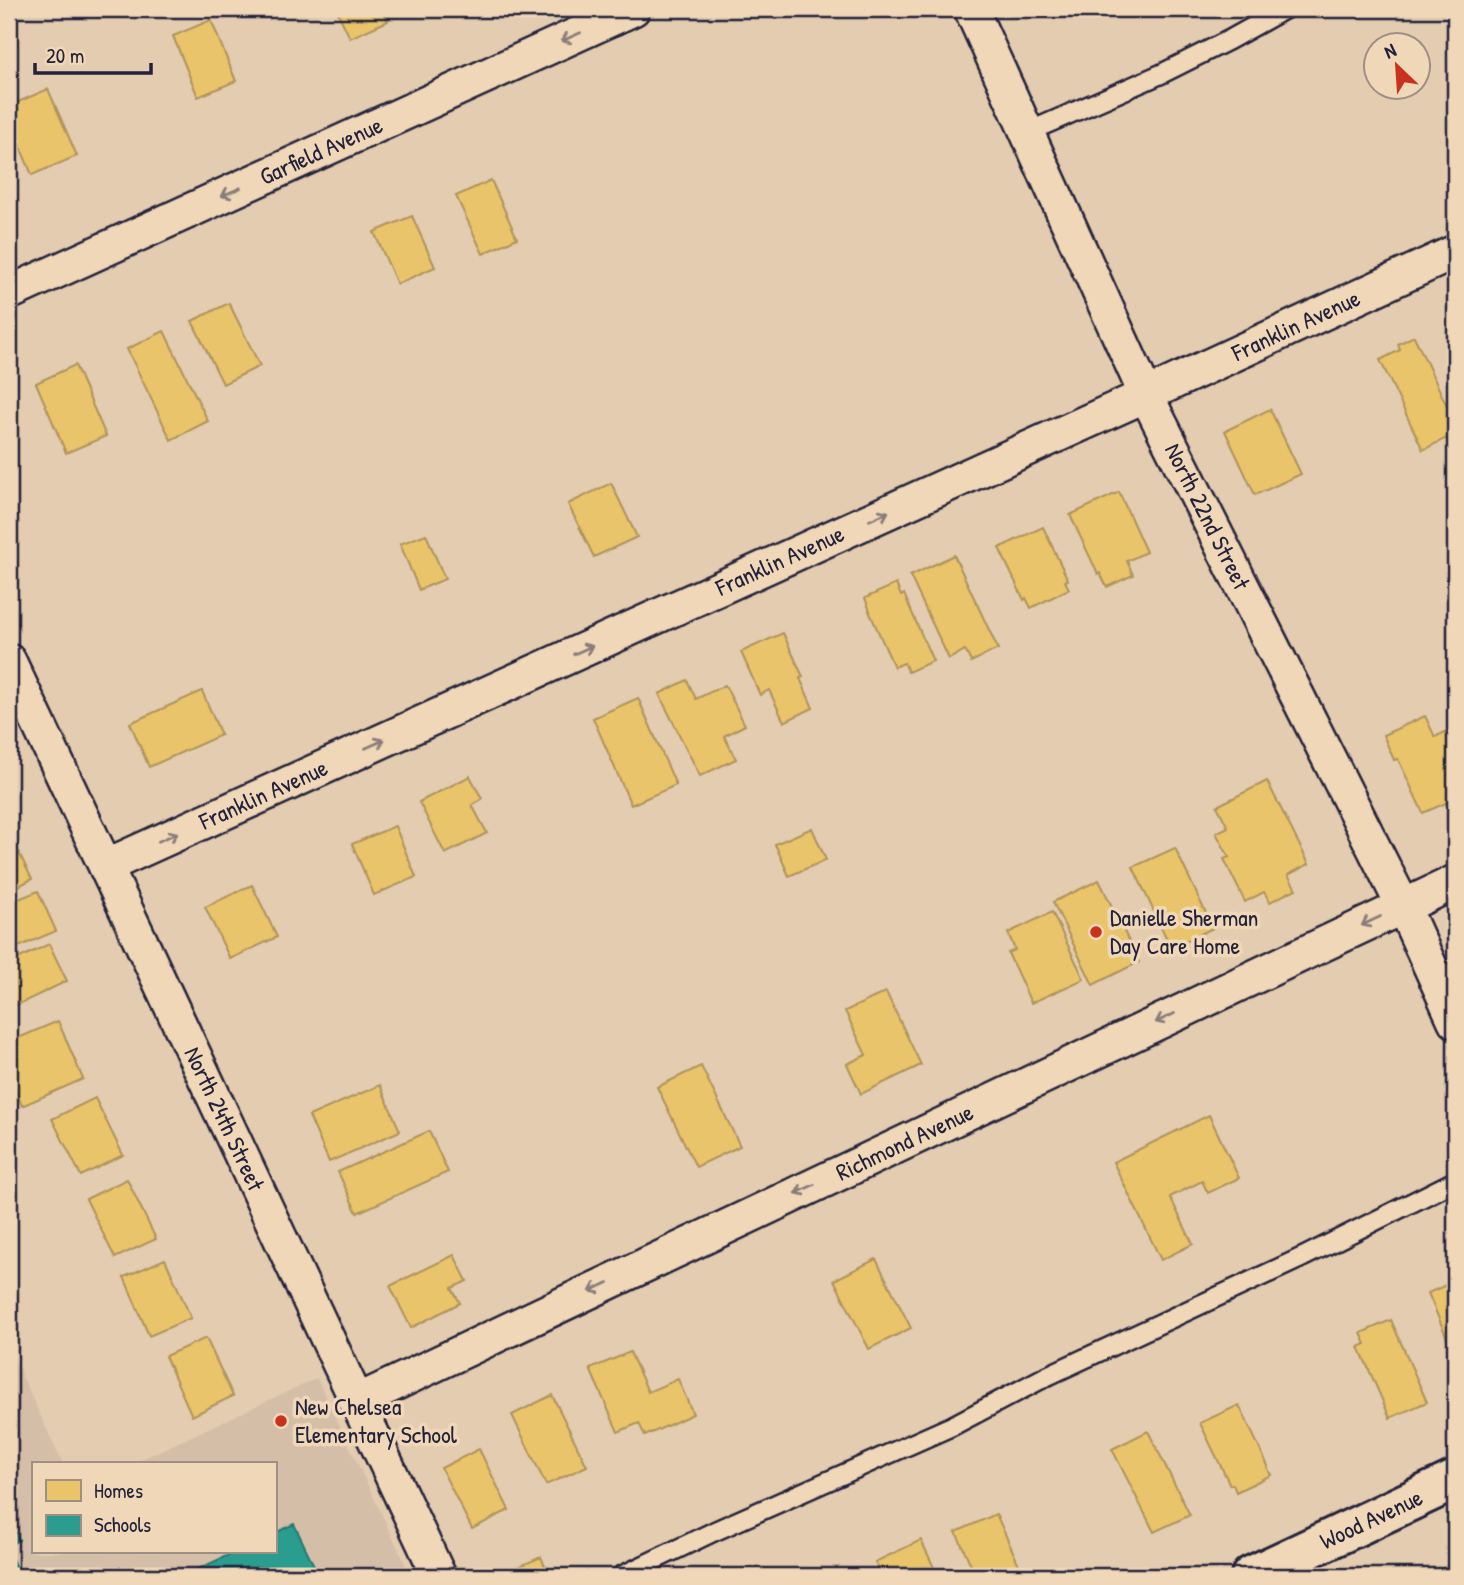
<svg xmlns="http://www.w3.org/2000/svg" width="1464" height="1585" viewBox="0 0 1464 1585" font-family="'Patrick Hand',sans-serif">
<rect width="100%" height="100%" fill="#e4ccb0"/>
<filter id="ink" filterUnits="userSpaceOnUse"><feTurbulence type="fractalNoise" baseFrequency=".0143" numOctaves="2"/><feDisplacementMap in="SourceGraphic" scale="14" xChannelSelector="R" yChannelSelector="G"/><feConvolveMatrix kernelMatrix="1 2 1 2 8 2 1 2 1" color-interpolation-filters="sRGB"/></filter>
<g filter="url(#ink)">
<polygon fill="#d5bea7" points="9,1348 63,1464 33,1464 33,1552 275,1552 275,1464 131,1464 317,1378 411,1576 9,1576"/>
<g fill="#e9c46a" stroke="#ad935c" stroke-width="2">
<polygon points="336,9 382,9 388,21 350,38"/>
<polygon points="211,20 236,81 198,97 173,36"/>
<polygon points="48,89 77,156 32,175 9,120 9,106"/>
<polygon points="491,180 517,238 483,254 456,196"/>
<polygon points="412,216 435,267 397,284 374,232"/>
<polygon points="229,303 260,366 223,384 192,321"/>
<polygon points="164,331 208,421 171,440 127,349"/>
<polygon points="1414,336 1447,406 1455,403 1455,419 1454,420 1455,423 1455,434 1423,450 1380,360 1400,350 1398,344"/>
<polygon points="75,365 106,436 66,453 36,383"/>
<polygon points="1270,409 1301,474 1255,495 1225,431"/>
<polygon points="611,483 637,537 594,557 568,504"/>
<polygon points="1119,492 1146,552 1127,561 1133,575 1107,587 1100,573 1098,574 1070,515"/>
<polygon points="1043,527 1068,580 1065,581 1069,589 1031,608 1026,598 1024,600 999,548"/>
<polygon points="426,534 445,579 419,590 400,544"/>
<polygon points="954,555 998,649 971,662 965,650 949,659 910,576"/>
<polygon points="896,584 901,596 904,594 933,661 908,672 904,663 894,667 869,611 870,611 865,598"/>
<polygon points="783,633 803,677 800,678 813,708 784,722 769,690 760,695 741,652"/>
<polygon points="687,680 696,699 725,685 745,725 724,736 736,759 700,776 659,694"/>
<polygon points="202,691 221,735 149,767 130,723"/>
<polygon points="638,698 676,785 631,805 593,718"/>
<polygon points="1425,716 1435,737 1447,731 1455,749 1455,799 1423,813 1398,759 1394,760 1383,735"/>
<polygon points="470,776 482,799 472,805 487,833 445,854 419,802"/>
<polygon points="1267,781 1309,864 1288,875 1296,889 1270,902 1264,892 1245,902 1224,859 1229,857 1216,833 1228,827 1217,806"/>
<polygon points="395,826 416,877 374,895 352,844"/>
<polygon points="812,828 826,860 789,876 775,844"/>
<polygon points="14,843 32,879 9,891 9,845"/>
<polygon points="1175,848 1213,928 1171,948 1133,867"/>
<polygon points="1099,880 1139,962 1093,985 1053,902"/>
<polygon points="252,885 277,937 230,959 205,907"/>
<polygon points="38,891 56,931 9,951 9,903"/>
<polygon points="1052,912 1084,979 1031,1003 1008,953 1015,950 1008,933"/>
<polygon points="49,944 67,981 9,1009 9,963"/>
<polygon points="886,992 921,1065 861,1094 847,1064 866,1055 845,1011"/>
<polygon points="58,1021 83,1079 22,1106 9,1074 9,1042"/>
<polygon points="701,1066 740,1146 696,1167 657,1087"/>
<polygon points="380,1085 400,1131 329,1162 309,1116"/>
<polygon points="95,1098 123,1155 81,1176 52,1119"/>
<polygon points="1209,1115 1239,1178 1208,1193 1202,1181 1170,1197 1193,1244 1161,1260 1113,1162"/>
<polygon points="429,1131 448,1172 357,1213 338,1172"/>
<polygon points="127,1179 156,1239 115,1258 86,1199"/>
<polygon points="454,1255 467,1281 452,1288 460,1303 411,1328 390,1286"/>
<polygon points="165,1259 191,1318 149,1336 124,1277"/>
<polygon points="876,1259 911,1328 869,1349 834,1280"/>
<polygon points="1455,1281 1455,1357 1428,1293"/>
<polygon points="1391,1320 1427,1402 1390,1418 1359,1347 1366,1344 1361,1333"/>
<polygon points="206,1338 233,1396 192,1416 165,1356"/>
<polygon points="630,1352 648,1392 678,1379 693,1414 645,1436 639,1423 618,1432 590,1369"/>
<polygon points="552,1395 587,1466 546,1485 512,1415"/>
<polygon points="1239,1405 1268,1466 1267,1467 1271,1475 1236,1492 1233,1484 1230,1485 1200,1423"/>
<polygon points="1148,1431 1190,1515 1154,1532 1112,1449"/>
<polygon points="479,1449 509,1510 472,1529 441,1468"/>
<polygon points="996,1514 1024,1576 976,1576 956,1532"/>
<polygon points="921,1540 938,1576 882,1576 875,1562"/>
<polygon points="541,1557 549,1576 496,1576"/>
</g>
<g fill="#2a9d8f" stroke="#287876" stroke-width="2">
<polygon points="9,1518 19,1540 9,1545"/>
<polygon points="294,1524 319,1576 183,1576 235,1552 275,1552 275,1533"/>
<polygon points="9,1553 20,1576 9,1576"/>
</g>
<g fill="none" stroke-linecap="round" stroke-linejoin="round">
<defs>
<g id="service">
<polyline points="1028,132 1161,74 1229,40 1285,9"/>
<polyline points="621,1576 715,1531 952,1426 1047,1376 1303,1257 1455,1181"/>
</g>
<g id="minor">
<path id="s1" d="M971,9L1146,395L1403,906L1455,1021"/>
<path id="s2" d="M9,293L633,9"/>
<path id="s3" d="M9,661L439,1576"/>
<path id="s4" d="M106,866L1146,395L1455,252"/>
<path id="s5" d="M356,1402L1455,882"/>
</g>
<g id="tertiary">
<path id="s6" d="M1251,1576L1455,1480"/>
</g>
</defs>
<use href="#service" stroke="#22223b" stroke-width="23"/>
<use href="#minor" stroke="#22223b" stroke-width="38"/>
<use href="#tertiary" stroke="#22223b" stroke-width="44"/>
<use href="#service" stroke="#f0d7b8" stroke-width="18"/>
<use href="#minor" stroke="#f0d7b8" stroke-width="33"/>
<use href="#tertiary" stroke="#f0d7b8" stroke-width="38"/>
</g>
<defs><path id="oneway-shaft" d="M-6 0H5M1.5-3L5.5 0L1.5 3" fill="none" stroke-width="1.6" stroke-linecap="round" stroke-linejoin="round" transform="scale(1.75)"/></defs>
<g stroke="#897c7a">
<use href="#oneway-shaft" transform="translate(571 37) rotate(156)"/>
<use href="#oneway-shaft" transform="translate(231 192) rotate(156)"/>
<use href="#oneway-shaft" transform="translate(879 516) rotate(-24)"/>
<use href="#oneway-shaft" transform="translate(583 650) rotate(-24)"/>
<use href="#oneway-shaft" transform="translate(375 744) rotate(-24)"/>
<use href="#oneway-shaft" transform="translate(168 837) rotate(-24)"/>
<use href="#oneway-shaft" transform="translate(1371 921) rotate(155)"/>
<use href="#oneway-shaft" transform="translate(1165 1018) rotate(155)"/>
<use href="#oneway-shaft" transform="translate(805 1189) rotate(155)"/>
<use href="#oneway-shaft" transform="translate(599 1287) rotate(155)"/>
</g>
</g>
<g fill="#c8321e" stroke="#f0d7b8" stroke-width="2.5">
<circle cx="1096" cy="932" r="7"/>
<circle cx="281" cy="1421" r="7"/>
</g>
<g text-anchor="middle" stroke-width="7" stroke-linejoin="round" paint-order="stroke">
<g font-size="24" fill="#22223b" stroke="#f0d7b8">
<text dy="8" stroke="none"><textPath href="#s2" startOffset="343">Garfield Avenue</textPath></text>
<text dy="8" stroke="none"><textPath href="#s4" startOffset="1307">Franklin Avenue</textPath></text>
<text dy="8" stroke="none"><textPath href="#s1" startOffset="560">North 22nd Street</textPath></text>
<text dy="8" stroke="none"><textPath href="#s4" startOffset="740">Franklin Avenue</textPath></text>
<text dy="8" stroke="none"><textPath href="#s4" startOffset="173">Franklin Avenue</textPath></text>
<text dy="8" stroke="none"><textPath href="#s3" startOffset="506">North 24th Street</textPath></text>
<text dy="8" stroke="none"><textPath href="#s5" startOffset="607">Richmond Avenue</textPath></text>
<text dy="8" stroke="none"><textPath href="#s6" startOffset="133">Wood Avenue</textPath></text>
</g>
<g font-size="24" fill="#22223b" stroke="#f0d7b8" text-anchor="start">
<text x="1110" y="926">Danielle Sherman<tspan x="1110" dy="28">Day Care Home</tspan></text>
<text x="295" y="1415">New Chelsea<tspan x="295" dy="28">Elementary School</tspan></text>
</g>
</g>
<rect width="1464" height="1585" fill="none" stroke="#f0d7b8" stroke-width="35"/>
<rect x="18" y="18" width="1429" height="1550" fill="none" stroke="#22223b" stroke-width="2.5" filter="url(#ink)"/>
<rect x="32" y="1462" width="245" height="91" fill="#f0d7b8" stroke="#9e8f86" stroke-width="2"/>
<rect x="46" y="1480" width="35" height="21" fill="#e9c46a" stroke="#9e8f86" stroke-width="2"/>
<text x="94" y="1498" font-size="21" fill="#22223b">Homes</text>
<rect x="46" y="1515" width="35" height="21" fill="#2a9d8f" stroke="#9e8f86" stroke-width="2"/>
<text x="94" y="1532" font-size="21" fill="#22223b">Schools</text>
<g transform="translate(1397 66) rotate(335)"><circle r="33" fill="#f0d7b8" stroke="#9e8f86" stroke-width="2"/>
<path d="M0-5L12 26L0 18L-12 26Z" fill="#c8321e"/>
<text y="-10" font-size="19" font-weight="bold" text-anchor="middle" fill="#22223b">N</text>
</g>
<path d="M35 63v10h116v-10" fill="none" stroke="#22223b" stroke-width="3.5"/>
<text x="46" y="63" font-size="21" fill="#22223b" stroke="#f0d7b8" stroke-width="5" paint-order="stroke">20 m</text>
</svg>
